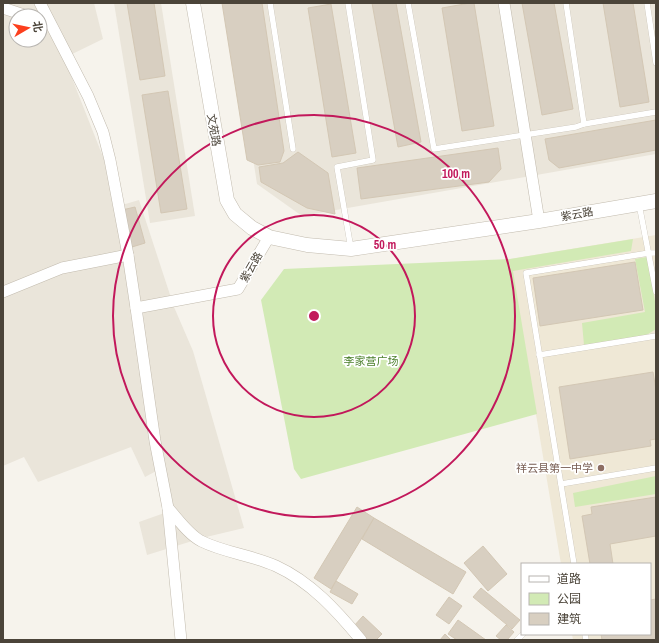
<svg xmlns="http://www.w3.org/2000/svg" width="659" height="643" viewBox="0 0 659 643" font-family="'Archivo Narrow','Noto Sans SC',sans-serif">
<rect width="100%" height="100%" fill="#f6f3ec"/>
<g fill="#eae5da" fill-rule="evenodd">
<path d="M3,3H94L103,39L64,58L122,205L139,200L174,307L193,351L244,528L202,538L147,555L139,522L170,511L162,468L145,477L131,447L38,482L24,457L3,466ZM16,16H40V40H16Z"/>
<polygon points="114,3 161,3 195,216 150,223"/>
<polygon points="229,3 656,3 656,154 302,216 257,184"/>
</g>
<polygon fill="#efe8d6" points="656,235 656,640 573,640 572,634 650,634 650,564 561,564 510,259"/>
<g fill="#d2eab5">
<polygon points="633,239 631,251 513,271 537,414 301,479 294,469 261,300 284,269 510,259"/>
<polygon points="647,257 656,307 656,329 645,336 584,345 582,323 645,312 635,259"/>
<polygon points="656,476 656,494 575,507 573,493"/>
</g>
<g fill="#d8cfc1" stroke="#d3c7b4">
<polygon points="127,3 154,3 165,76 140,80"/>
<polygon points="222,3 262,3 284,151 280,162 258,165 247,160"/>
<polygon points="372,3 396,3 421,142 398,147"/>
<polygon points="470,3 474,3 494,126 462,131 442,8"/>
<polygon points="522,3 554,3 573,109 542,115"/>
<polygon points="603,3 633,3 649,102 620,107"/>
<polygon points="331,4 356,153 332,157 308,8"/>
<polygon points="168,91 187,209 161,213 142,95"/>
<polygon points="656,120 656,150 559,168 549,160 545,139"/>
<polygon points="498,148 501,169 489,182 361,199 357,168"/>
<polygon points="298,152 328,173 335,214 307,208 261,182 259,167 283,163"/>
<polygon points="135,207 145,243 132,247 122,210"/>
<polygon points="635,262 643,310 540,326 533,278"/>
<polygon points="653,372 656,390 656,439 650,440 651,446 570,459 559,387"/>
<polygon points="656,497 656,536 610,544 613,564 590,564 582,516 592,514 591,507"/>
<polygon points="357,507 374,518 331,589 314,578"/>
<polygon points="374,518 466,572 453,594 362,539"/>
<polygon points="483,546 507,574 488,591 464,563"/>
<polygon points="336,581 358,594 352,604 330,592"/>
<polygon points="481,588 520,620 512,629 473,597"/>
<polygon points="449,597 462,606 449,624 436,615"/>
<polygon points="656,599 656,640 602,640 601,634 650,634 650,600"/>
<polygon points="363,616 382,634 376,640 367,640 353,627"/>
<polygon points="458,620 486,640 457,640 448,634"/>
<polygon points="506,625 514,632 507,640 501,640 496,636"/>
<polygon points="445,634 451,640 440,640"/>
</g>
<g fill="none" stroke-linecap="round" stroke-linejoin="round">
<defs>
<g id="service">
<polyline points="270,3 293,149"/>
<polyline points="348,3 373,160 337,167 351,249"/>
<polyline points="408,3 434,149 576,127 584,124 566,3"/>
<polyline points="647,3 656,63"/>
<polyline points="584,124 656,112"/>
<polyline points="639,204 656,292"/>
<polyline points="539,355 656,336"/>
<polyline points="561,484 656,468"/>
<polyline points="574,564 526,273 649,253 656,253"/>
<polyline points="585,634 586,640"/>
<polyline points="517,640 523,634"/>
</g>
<g id="minor">
<polyline points="40,3 88,96 103,132 110,160 128,255 136,308 238,289 269,237"/>
<polyline points="504,3 539,221"/>
<polyline points="3,8 27,16"/>
<polyline points="3,292 62,268 128,255"/>
<polyline points="136,308 155,441 168,508 181,640"/>
<path d="M168,508C178,519 188,534 201,541C225,553 252,555 276,566C311,582 337,611 361,640"/>
</g>
<polyline id="tertiary" points="193,3 227,200 235,214 252,228 269,237 307,245 351,249 539,221 656,201"/>
</defs>
<use href="#service" stroke="#c2bbae" stroke-width="6"/>
<use href="#minor" stroke="#c2bbae" stroke-width="12"/>
<use href="#tertiary" stroke="#c2bbae" stroke-width="15"/>
<use href="#service" stroke="#fff" stroke-width="5.5"/>
<use href="#minor" stroke="#fff" stroke-width="11"/>
<use href="#tertiary" stroke="#fff" stroke-width="14"/>
</g>
<g fill="none" stroke="#c2185b" stroke-width="2">
<circle cx="314" cy="316" r="101"/>
<circle cx="314" cy="316" r="201"/>
</g>
<circle fill="#8d6e63" stroke="#fff" stroke-width="1.5" cx="601" cy="468" r="4"/>
<g text-anchor="middle" stroke-width="3.5" stroke-linejoin="round" paint-order="stroke">
<g font-size="11" fill="#4b4439" stroke="#fff">
<text transform="translate(214 130) rotate(80)" y="4">文苑路</text>
<text transform="translate(577 214) rotate(-10)" y="4">紫云路</text>
<text transform="translate(251 267) rotate(-60)" y="4">紫云路</text>
</g>
<g font-size="11" fill="#4a7f2a" stroke="#fff">
<text x="371" y="365">李家营广场</text>
</g>
<g font-size="11" fill="#785e54" stroke="#fff" text-anchor="end">
<text x="593" y="472">祥云县第一中学</text>
</g>
</g>
<circle cx="314" cy="316" r="6" fill="#c2185b" stroke="#fff" stroke-width="2"/>
<g font-size="12" text-anchor="middle" font-weight="bold" fill="#c2185b" stroke="#fff" stroke-width="3.5" stroke-linejoin="round" paint-order="stroke">
<text x="456" y="178">100 m</text>
<text x="385" y="249">50 m</text>
</g>
<rect width="659" height="643" fill="none" stroke="#4b4439" stroke-width="8"/>
<rect x="521" y="563" width="130" height="72" fill="#ffffff" stroke="#b7b4b0"/>
<rect x="529" y="576" width="20" height="6" fill="#ffffff" stroke="#b7b4b0"/>
<text x="557" y="583" font-size="12" fill="#4b4439">道路</text>
<rect x="529" y="593" width="20" height="12" fill="#d2eab5" stroke="#b7b4b0"/>
<text x="557" y="603" font-size="12" fill="#4b4439">公园</text>
<rect x="529" y="613" width="20" height="12" fill="#d8cfc1" stroke="#b7b4b0"/>
<text x="557" y="623" font-size="12" fill="#4b4439">建筑</text>
<g transform="translate(28 28) rotate(81)"><circle r="19" fill="#ffffff" stroke="#b7b4b0"/>
<path d="M0-3L7 15L0 10L-7 15Z" fill="#fc3f1d"/>
<text y="-6" font-size="11" font-weight="bold" text-anchor="middle" fill="#4b4439">北</text>
</g>
</svg>
